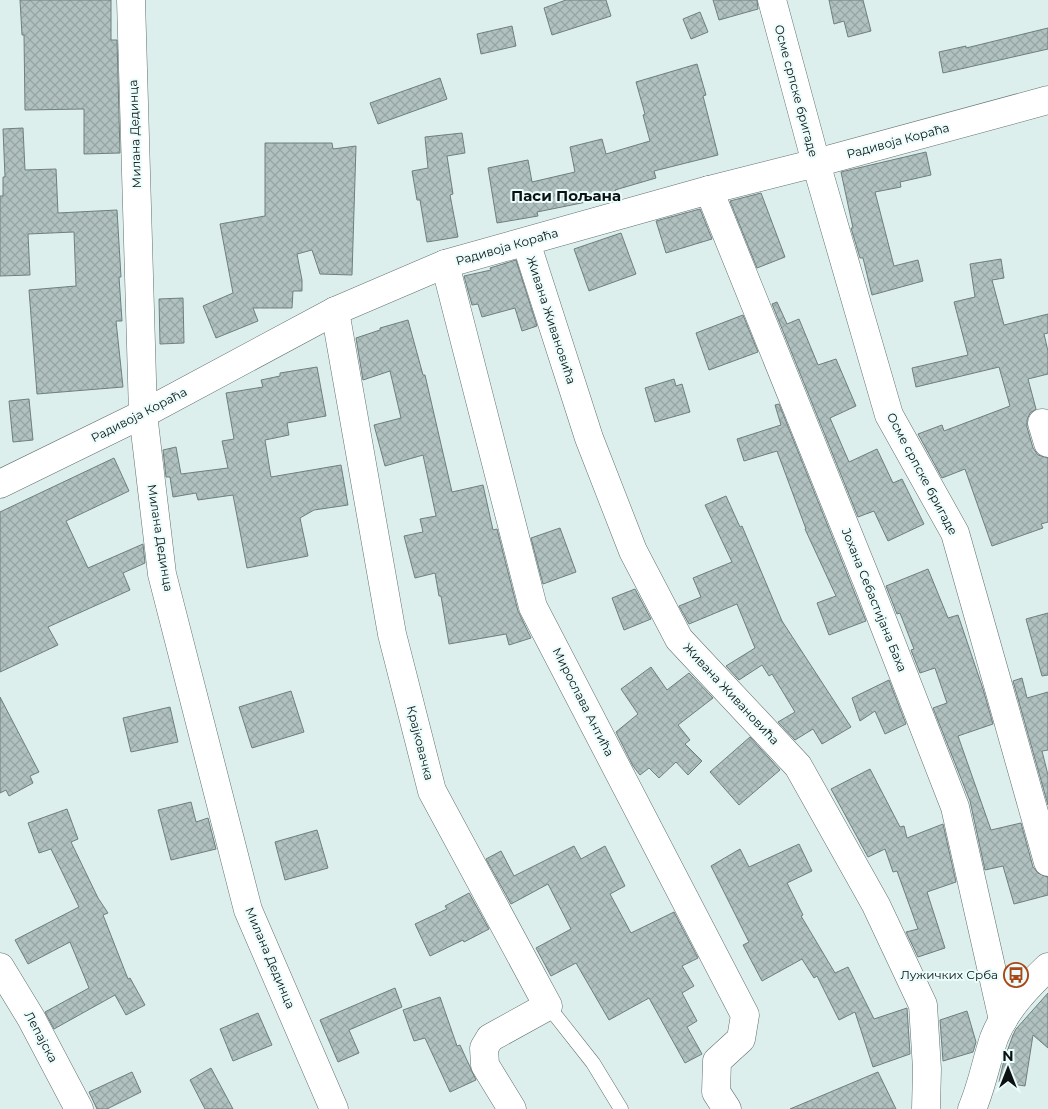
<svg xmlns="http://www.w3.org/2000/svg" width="1048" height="1109" viewBox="0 0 1048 1109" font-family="Montserrat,sans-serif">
<defs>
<pattern id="building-cross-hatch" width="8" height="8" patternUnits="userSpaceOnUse" patternTransform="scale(1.25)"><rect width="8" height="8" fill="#b0c1c0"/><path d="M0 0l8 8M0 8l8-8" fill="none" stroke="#96a5a4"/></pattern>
</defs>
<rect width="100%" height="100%" fill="#ddefed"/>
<g fill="url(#building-cross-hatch)" stroke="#6f7f7f">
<polygon points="20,0 111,0 111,40 117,40 120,153 84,154 84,109 25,110 24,35 22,35"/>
<polygon points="566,0 606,0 611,16 552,35 544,8"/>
<polygon points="713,0 757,0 758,9 719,20"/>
<polygon points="829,0 863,0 871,31 848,37 844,21 834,24"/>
<polygon points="700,12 708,32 691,39 683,19"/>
<polygon points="512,26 516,46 481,54 477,34"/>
<polygon points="1048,28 1048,49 943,73 939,52 966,46 966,48"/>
<polygon points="697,64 706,95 703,96 718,155 654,171 656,178 615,190 616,196 537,212 538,216 497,223 488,168 528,160 532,182 575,172 570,147 602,139 606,154 650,141 643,115 645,114 636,82"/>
<polygon points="440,78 447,99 378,124 370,103"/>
<polygon points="23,128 25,170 56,169 58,213 117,210 121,277 119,277 122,321 116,321 123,387 37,394 29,290 76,286 74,232 28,234 30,275 0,276 0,196 3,196 3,177 5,177 3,129"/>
<polygon points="462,133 465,153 447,156 453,194 450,195 458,237 427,242 420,200 417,200 412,171 428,168 425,137"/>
<polygon points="265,143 332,143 333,149 356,146 352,275 320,274 312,250 297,254 302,280 302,291 293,291 292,308 253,308 258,321 216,338 203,306 233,293 220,224 265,216"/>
<polygon points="926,152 931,175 900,182 901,187 875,192 894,266 918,260 923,281 872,295 863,258 860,258 851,228 853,228 841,172"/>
<polygon points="761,193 785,257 757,268 730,201"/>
<polygon points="700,209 712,239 666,253 656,221"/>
<polygon points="621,233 636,274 589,291 574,249"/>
<polygon points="1001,259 1004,278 992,280 1004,325 1048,314 1048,333 1044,334 1048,351 1048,374 1028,379 1036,409 1030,413 1027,420 1027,427 1033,448 1038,455 1048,458 1048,522 1041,524 1043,528 992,546 965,469 942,478 918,434 942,425 944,431 1010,406 999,367 916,387 912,368 968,355 954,302 975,297 970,264"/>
<polygon points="516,260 537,326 522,331 515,308 482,317 478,304 472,305 464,276 491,270 490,268"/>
<polygon points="183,298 184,343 160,344 159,299"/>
<polygon points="777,302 787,324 799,319 818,365 836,359 856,406 830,418 849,462 877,449 893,483 902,479 924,524 888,541 874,511 858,517 772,304"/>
<polygon points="743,315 758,352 709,370 696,333"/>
<polygon points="408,320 423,375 425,375 452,492 483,485 493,530 497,529 518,611 531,638 509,645 506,634 449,644 441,596 439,596 435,573 415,578 404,536 423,532 420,519 436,516 423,455 385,466 374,425 401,418 390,371 363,380 356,338 380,330 380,328"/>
<polygon points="317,367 326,416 287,423 289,435 265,440 271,477 341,465 348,505 314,510 300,518 308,556 247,568 233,495 198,500 196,493 173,497 170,477 166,477 163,450 176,447 181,474 228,468 222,441 234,439 226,393 263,387 261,380 280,376 280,373"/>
<polygon points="674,379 676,386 682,384 690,412 655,422 645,388"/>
<polygon points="29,399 33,440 13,442 9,401"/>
<polygon points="779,404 866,621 829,635 817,603 836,596 805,529 806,529 777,451 744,461 737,439 781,425 775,405"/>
<polygon points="114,458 129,491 66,521 88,568 143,544 145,563 123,573 130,590 48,627 58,645 0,672 0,512"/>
<polygon points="726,496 740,527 742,526 782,621 851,727 822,744 813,729 795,740 778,722 795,712 772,674 769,676 762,665 739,680 726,666 755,648 737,604 689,624 679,606 701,597 693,578 732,562 705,505"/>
<polygon points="560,528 576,572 543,584 531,538"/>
<polygon points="928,569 948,618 958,615 983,689 993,724 958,736 991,830 1021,823 1033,867 1038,873 1048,877 1048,895 1014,904 1003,866 985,870 970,801 933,708 947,703 935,668 920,673 911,650 914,649 900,613 897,614 886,586"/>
<polygon points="635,589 651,619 624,630 612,598"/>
<polygon points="1048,613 1048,675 1042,676 1026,619"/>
<polygon points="651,667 667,690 689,673 713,698 678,725 690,740 685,744 702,761 688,775 676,762 659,778 649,768 640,775 633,766 616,732 638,714 621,689"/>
<polygon points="1022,678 1027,698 1048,692 1048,750 1042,751 1048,775 1048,805 1013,681"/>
<polygon points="889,680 906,724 885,734 875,711 860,721 852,698"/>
<polygon points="291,691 304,732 252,748 239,707"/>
<polygon points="0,697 39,772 30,776 33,783 9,796 6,790 0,793"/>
<polygon points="170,707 178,742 131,752 123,718"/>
<polygon points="750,737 780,770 739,805 710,772"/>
<polygon points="870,769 900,827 904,826 907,838 943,824 956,882 927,892 945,948 918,957 906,932 918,929 897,871 893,872 885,849 868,857 831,789"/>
<polygon points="191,802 196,822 208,818 216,849 171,860 158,810"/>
<polygon points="67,809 78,839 71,842 98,898 108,913 103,915 128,979 130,978 145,1005 126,1015 115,995 54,1029 45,1012 89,988 70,942 28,964 15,940 79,907 51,849 39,853 28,823"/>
<polygon points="317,830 328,868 285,880 275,842"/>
<polygon points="799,844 812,871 787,883 803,915 801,916 835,973 848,967 874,1019 907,1008 910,1054 873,1067 855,1012 839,1020 817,976 814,978 802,959 762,981 743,945 749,942 711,866 740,849 749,867"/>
<polygon points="574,846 581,859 605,846 625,886 610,894 631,933 674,912 698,958 682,966 694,986 682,993 697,1021 687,1027 702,1054 685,1063 649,998 609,1020 576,963 551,976 536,948 571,929 548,884 511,904 486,859 501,851 514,876"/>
<polygon points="469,893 489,929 464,942 463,940 430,956 415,924 447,909 445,906"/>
<polygon points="395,988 402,1007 349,1030 359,1053 338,1062 320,1020"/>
<polygon points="1048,993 1048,1048 1033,1035 1025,1086 999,1082 1004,1060 1013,1035 1016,1029"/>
<polygon points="440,997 457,1046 460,1045 476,1080 450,1092 425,1038 414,1041 403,1010"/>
<polygon points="967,1011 976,1042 973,1052 943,1061 940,1020"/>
<polygon points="258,1013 272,1045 233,1061 220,1029"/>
<polygon points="211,1068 233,1109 205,1109 190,1080"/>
<polygon points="132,1072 141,1092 107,1109 97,1109 89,1092"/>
<polygon points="878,1072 896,1109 790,1109"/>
</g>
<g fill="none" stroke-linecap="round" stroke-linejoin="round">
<defs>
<polyline id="service" points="548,1006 593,1063 621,1109"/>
<g id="minor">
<polyline points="131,0 143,414 162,574 248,910 334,1109"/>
<polyline points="772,0 816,163 889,415 955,533 1048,862"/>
<polyline points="709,190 869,586 955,807 1003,1020"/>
<polyline points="526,242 589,438 633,551 679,639 798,766 876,905 923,1005 927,1069 926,1109"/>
<polyline points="445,264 533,607 745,1015 741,1039 717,1061 716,1092 727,1109"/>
<polyline points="335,311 392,634 432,791 548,1006 490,1038 484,1048 485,1065 512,1109"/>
<polyline points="1042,423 1048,443"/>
<polyline points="0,484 143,414 335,311 445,264 709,190 816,163 1048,100"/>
<polyline points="0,967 31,1018 79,1109"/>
<path d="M972,1109C982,1086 986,1062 994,1038C1005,1010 1027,987 1048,967"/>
</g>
</defs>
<use href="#service" stroke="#60706f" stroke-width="15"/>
<use href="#minor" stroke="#60706f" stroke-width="29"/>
<use href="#service" stroke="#fff" stroke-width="14"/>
<use href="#minor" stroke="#fff" stroke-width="28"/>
</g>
<defs>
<symbol id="bus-ring" viewBox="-11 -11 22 22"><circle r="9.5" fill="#eafcfb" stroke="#ab4616" stroke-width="1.5"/><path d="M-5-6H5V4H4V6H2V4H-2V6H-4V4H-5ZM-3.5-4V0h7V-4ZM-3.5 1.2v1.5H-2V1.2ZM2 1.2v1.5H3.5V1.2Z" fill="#ab4616"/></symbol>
</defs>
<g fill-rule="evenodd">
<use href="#bus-ring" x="1002" y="961" width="28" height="28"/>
</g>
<g text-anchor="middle" stroke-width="4" stroke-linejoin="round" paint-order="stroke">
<g font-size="12" fill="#0b1211" stroke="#eafcfb">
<text transform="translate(796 91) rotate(75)" y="4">Осме српске бригаде</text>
<text transform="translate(135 134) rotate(-92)" y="4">Милана Дединца</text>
<text transform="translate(898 141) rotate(-15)" y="4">Радивоја Кораћа</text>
<text transform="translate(507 247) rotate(-16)" y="4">Радивоја Кораћа</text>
<text transform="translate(551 320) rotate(72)" y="4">Живана Живановића</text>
<text transform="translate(139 415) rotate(-27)" y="4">Радивоја Кораћа</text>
<text transform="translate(922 474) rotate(62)" y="4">Осме српске бригаде</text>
<text transform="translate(160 538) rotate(81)" y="4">Милана Дединца</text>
<text transform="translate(874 600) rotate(68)" y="4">Јохана Себастијана Баха</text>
<text transform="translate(731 694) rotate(47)" y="4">Живана Живановића</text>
<text transform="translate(583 702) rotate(63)" y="4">Мирослава Антића</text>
<text transform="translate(420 743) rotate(76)" y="4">Крајковачка</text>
<text transform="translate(270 958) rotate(67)" y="4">Милана Дединца</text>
<text transform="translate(41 1037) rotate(62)" y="4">Лепајска</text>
</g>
<g font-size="12" fill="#0b1211" stroke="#eafcfb" text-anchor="end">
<text x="998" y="979">Лужичких Срба</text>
</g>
<g font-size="15" font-weight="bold" fill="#0b1211" stroke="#eafcfb">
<text x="566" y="201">Паси Пољана</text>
</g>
</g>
<g transform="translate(1008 1069)" stroke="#eafcfb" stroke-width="4" paint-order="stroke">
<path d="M0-4L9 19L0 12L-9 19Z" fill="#0b1211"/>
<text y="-8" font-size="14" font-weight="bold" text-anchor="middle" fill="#0b1211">N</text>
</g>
</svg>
